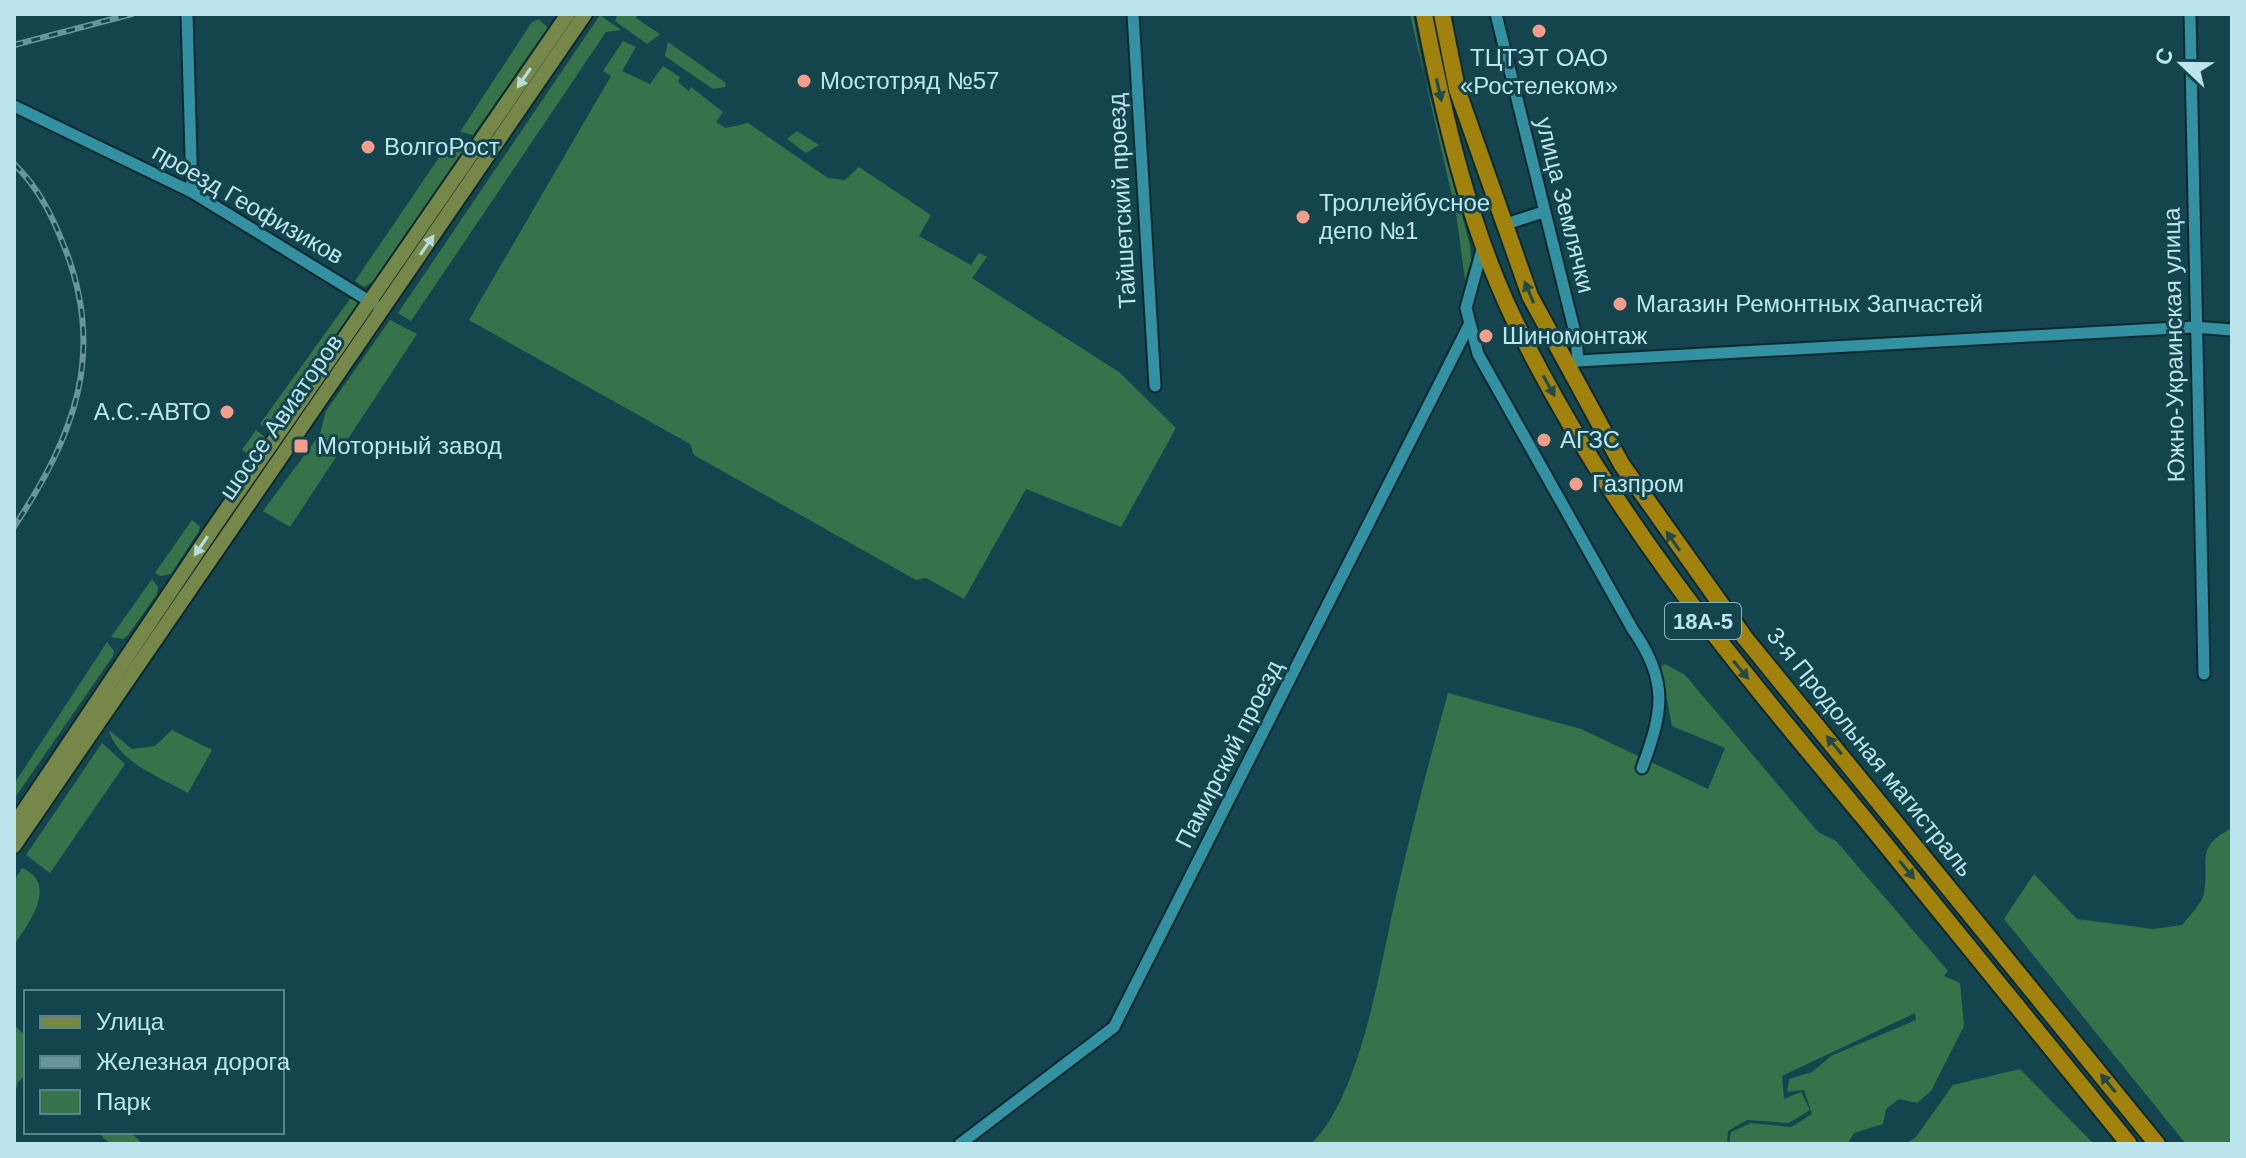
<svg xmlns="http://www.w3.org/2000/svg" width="2246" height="1158" viewBox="0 0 2246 1158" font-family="Helvetica,sans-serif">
<rect width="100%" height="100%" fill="#14454e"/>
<g fill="#37734a">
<polygon points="618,14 638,14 636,18 660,34 647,44 615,21"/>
<polygon points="1410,14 1413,14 1424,74 1470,245 1471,261 1465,280 1456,213"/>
<polygon points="600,15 621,30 606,32 411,321 398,313"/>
<polygon points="539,19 548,28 473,135 460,132 532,22"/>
<polygon points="623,41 636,47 622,71 650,84 663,66 680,77 678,82 689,91 691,87 723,112 716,122 726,128 748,123 828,178 845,180 859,167 931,215 919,236 971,265 979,253 987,257 972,278 1119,372 1176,428 1121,527 1026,489 964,599 926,578 916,580 694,455 690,444 469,320 611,76 603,71"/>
<polygon points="668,42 726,83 725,87 713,89 665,56"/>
<polygon points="797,131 819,145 806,153 787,139"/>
<polygon points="453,137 467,147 376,280 364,287 355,281"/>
<polygon points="352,296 361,302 270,430 260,424"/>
<polygon points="390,320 417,334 290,527 263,511 320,434 326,411"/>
<polygon points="256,430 265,437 252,456 242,450"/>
<polygon points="192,520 200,527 199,531 171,574 160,576 155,573"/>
<polygon points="152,579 158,587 157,594 128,635 123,639 111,637"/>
<polygon points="107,642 114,651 113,656 14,799 14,784"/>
<path d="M1665,664L1685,675L1818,832L1836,841L1948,971L1944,976L1960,983L1964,1026L1931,1091L1917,1103L1899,1099L1886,1109L1883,1124L1854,1133L1847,1144H1729L1731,1132L1751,1123L1791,1127L1812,1114L1804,1090L1787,1092L1789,1079L1812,1072L1831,1056L1916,1020L1915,1013L1782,1076L1784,1099L1801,1092L1810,1110L1789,1123L1747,1120L1728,1131L1727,1144H1311C1363,1093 1381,959 1398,888C1413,822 1430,758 1448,693L1581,729L1708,789L1725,748L1672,726L1661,667Z"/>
<path d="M109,730L132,749L155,746L172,730L212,750L188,793C162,778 117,762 109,730Z"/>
<polygon points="102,743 125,764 50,873 26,855"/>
<path d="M2232,828V1144H2186L2004,919L2034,874L2077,919L2153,929L2182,925C2189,916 2202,904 2204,893C2210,859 2194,848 2232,828Z"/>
<path d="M22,868C60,884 27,926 14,945V881Z"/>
<polygon points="14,1025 26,1036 26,1075 18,1082 14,1097"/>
<polygon points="2020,1069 2094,1144 1905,1144 1916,1137 1953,1085"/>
<polygon points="98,1132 130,1132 143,1144 110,1144"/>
</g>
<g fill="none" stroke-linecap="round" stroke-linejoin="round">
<defs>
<g id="minor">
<polyline points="187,14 192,192"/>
<polyline points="1133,14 1155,386"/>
<polyline points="1496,14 1576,337 1578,361 2194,327 2232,330"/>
<polyline points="2190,14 2204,674"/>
<polyline points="14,106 192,192 374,304"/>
<polyline points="1503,225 1543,212"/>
<path d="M1483,246L1466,308L1478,354L1633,630C1669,681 1663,712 1642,768"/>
<polyline points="960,1144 1114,1027 1468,327"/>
</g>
<g id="major">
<polyline points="14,825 212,530 568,14"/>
<polyline points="14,846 585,14"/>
</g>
<g id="highway">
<path d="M1424,14C1443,112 1468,222 1511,313C1602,505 1729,656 1864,818C1953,926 2041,1035 2129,1144"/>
<polyline points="1442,14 1457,89 1530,296 1622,465 1745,638 2157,1144"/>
</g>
</defs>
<use href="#minor" stroke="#0d292f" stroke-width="15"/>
<use href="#major" stroke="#0d292f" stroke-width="18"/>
<use href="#highway" stroke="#0d292f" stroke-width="20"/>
<use href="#minor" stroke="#3491a2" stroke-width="11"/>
<use href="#major" stroke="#758849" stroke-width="14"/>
<use href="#highway" stroke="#a0820d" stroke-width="16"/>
<defs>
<g id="rail">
<polyline points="14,45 132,14"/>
<path d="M14,164C38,187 52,215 64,246C107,353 74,436 14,527"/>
</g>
</defs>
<use href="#rail" stroke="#68959e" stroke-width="6"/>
<use href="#rail" stroke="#14454e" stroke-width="3" stroke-dasharray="9" stroke-linecap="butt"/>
</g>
<defs><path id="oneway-solid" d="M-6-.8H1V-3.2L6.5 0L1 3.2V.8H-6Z" transform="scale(2)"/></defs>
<g fill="#b5dcde">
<use href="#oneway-solid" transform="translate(524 78) rotate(124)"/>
<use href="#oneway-solid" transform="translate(427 245) rotate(-55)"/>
<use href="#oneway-solid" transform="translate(201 546) rotate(124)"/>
</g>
<g fill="#224b48">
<use href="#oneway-solid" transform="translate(1439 90) rotate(77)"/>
<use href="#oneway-solid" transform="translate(1529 292) rotate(-113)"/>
<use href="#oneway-solid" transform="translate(1549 386) rotate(61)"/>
<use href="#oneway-solid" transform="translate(1673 541) rotate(-125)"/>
<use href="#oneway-solid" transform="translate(1741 670) rotate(50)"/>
<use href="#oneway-solid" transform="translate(1834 745) rotate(-130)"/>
<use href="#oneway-solid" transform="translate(1907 870) rotate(51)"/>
<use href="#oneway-solid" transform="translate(2108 1083) rotate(-129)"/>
</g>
<g fill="#f49d8b" stroke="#14454e" stroke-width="3">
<circle cx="1539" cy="31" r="8"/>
<circle cx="804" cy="81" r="8"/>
<circle cx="368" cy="147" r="8"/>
<circle cx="1303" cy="217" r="8"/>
<circle cx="1620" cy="304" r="8"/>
<circle cx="1486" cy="336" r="8"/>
<circle cx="227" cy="412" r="8"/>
<circle cx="1544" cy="440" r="8"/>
<rect x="293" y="438" width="16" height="16" rx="4"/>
<circle cx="1576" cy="484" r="8"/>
</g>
<g text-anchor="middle" stroke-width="6" stroke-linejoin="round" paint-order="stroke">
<rect fill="#14454e" stroke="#8ab5be" stroke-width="2" x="1665" y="603" width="76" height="36" rx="6"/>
<g font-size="22" font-weight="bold" fill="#bce5ee">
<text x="1703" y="629">18А-5</text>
</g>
<g font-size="24" fill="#bce5ee" stroke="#14454e" text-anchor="start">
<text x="1539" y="66" text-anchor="middle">ТЦТЭТ ОАО<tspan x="1539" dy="28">«Ростелеком»</tspan></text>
<text x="820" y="89">Мостотряд №57</text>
<text x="384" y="155">ВолгоРост</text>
<text x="1319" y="211">Троллейбусное<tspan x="1319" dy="28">депо №1</tspan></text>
<text x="1636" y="312">Магазин Ремонтных Запчастей</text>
<text x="1502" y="344">Шиномонтаж</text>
<text x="211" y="420" text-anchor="end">А.С.-АВТО</text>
<text x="1560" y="448">АГЗС</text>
<text x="317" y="454">Моторный завод</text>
<text x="1592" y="492">Газпром</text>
</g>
<g font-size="24" fill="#bce5ee" stroke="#14454e">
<text transform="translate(1122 201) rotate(-93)" y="8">Тайшетский проезд</text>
<text transform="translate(248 204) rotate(30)" y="8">проезд Геофизиков</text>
<text transform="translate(1565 205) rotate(76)" y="8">улица Землячки</text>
<text transform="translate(2174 345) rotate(-91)" y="8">Южно-Украинская улица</text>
<text transform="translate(281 417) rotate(-55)" y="8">шоссе Авиаторов</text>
<text transform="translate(1870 752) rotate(51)" y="8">3-я Продольная магистраль</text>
<text transform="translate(1229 754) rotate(-63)" y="8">Памирский проезд</text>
</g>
</g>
<rect width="2246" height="1158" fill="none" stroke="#bce5ee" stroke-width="32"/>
<rect x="24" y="990" width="260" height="144" fill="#14454e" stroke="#57858e" stroke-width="2"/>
<rect x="40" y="1016" width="40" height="12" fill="#758849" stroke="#57858e" stroke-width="2"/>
<text x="96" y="1030" font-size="24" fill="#bce5ee">Улица</text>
<rect x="40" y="1056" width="40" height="12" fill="#68959e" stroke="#57858e" stroke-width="2"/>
<text x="96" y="1070" font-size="24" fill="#bce5ee">Железная дорога</text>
<rect x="40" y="1090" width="40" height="24" fill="#37734a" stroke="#57858e" stroke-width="2"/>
<text x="96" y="1110" font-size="24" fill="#bce5ee">Парк</text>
<g transform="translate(2182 64) rotate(292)" stroke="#14454e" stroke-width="6" paint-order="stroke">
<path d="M0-6L14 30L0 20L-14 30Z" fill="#bce5ee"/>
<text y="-12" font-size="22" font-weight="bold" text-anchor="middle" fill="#bce5ee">С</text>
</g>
</svg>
